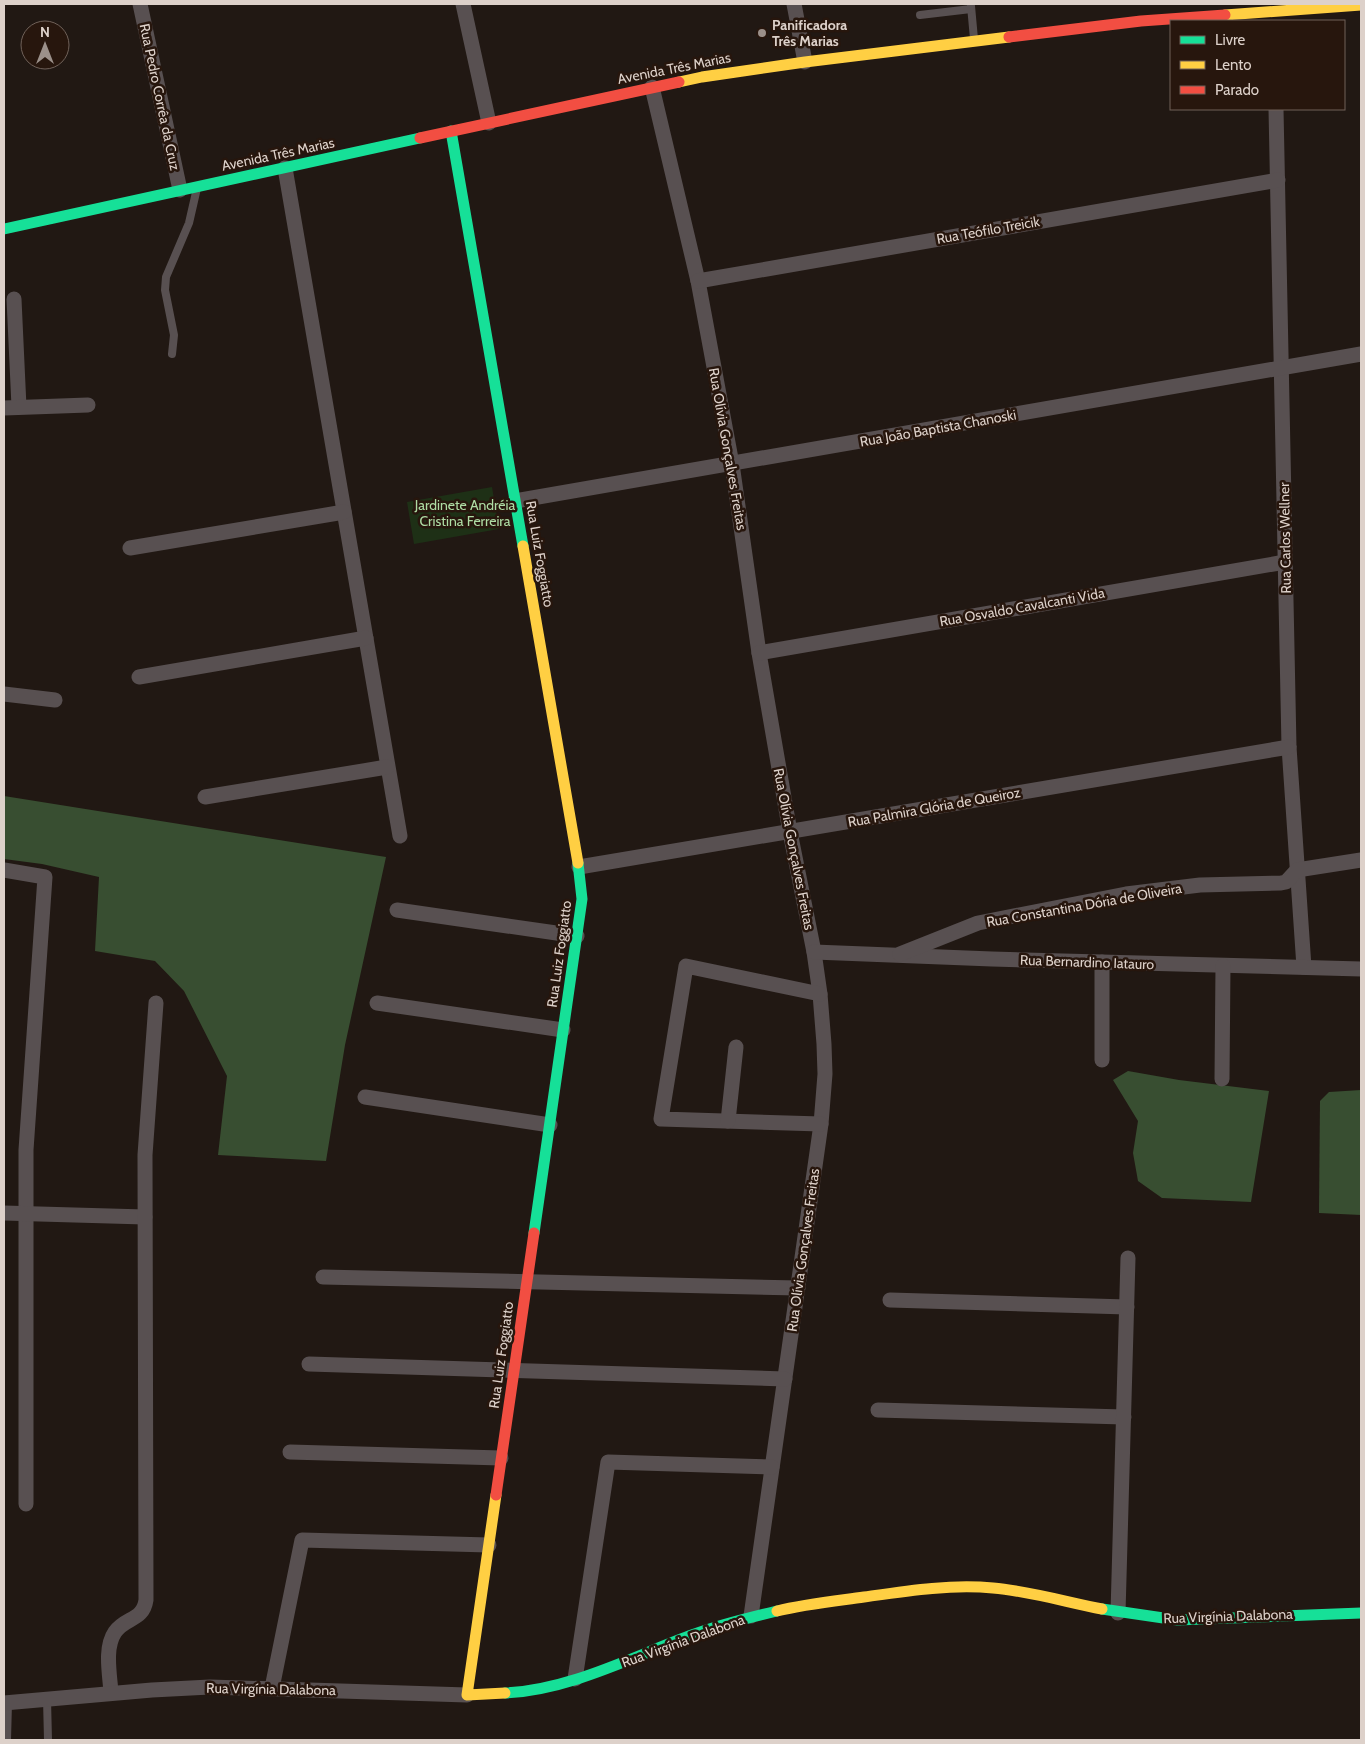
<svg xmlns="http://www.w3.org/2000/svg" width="1365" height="1744" viewBox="0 0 1365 1744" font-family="Cabin,sans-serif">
<rect width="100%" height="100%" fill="#211813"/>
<polygon fill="#1e3016" points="492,487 499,529 414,544 407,502"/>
<g fill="#384e31">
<polygon points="4,796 386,857 345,1045 326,1161 218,1155 227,1076 184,991 155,961 95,951 99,877 42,864 4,859"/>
<polygon points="1128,1071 1179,1080 1269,1091 1251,1202 1162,1198 1138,1181 1133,1153 1138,1121 1113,1080"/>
<polygon points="1361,1090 1361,1215 1319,1213 1320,1101 1329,1092"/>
</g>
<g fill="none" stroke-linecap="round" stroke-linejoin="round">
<g stroke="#585051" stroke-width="8">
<polyline points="971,6 974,39"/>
<polyline points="920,15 971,9"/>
<polyline points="172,354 174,335 165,290 166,277 189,223 197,188"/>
<polyline points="47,1699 48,1740"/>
<polyline points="7,1740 8,1703"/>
</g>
<g stroke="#585051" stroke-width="15">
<polyline points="140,4 180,190"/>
<polyline points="463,4 489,123"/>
<polyline points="794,4 805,62"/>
<polyline points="652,87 698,281 732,464 759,653 790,832 814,952 820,994 824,1044 825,1074 821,1124 751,1616"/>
<polyline points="1276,109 1289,747 1304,967"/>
<polyline points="285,168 400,836"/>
<polyline points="698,281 1278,180"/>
<polyline points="14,299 19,407"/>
<polyline points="4,408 88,405"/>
<polyline points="515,501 1361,354"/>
<polyline points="130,548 344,512"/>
<polyline points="759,653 1285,562"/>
<polyline points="139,677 366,638"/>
<polyline points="4,694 55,700"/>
<polyline points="205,797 387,767"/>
<polyline points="579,867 1289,747"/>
<polyline points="4,870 45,877 26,1150 26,1504"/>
<polyline points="397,910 577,936"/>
<polyline points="814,952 992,959 1361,969"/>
<polyline points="900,954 978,923 1126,894 1200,885 1281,883 1286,882 1297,870 1361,860"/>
<polyline points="1102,962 1102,1060"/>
<polyline points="820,994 686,966 661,1119 821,1124"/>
<polyline points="377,1003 563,1030"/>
<polyline points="1222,1079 1223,966"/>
<polyline points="365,1097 550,1125"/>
<polyline points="728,1121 736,1047"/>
<polyline points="4,1213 145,1217"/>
<polyline points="323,1277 798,1288"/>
<polyline points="890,1300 1127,1307"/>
<polyline points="309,1364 785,1379"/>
<polyline points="878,1410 1124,1417"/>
<polyline points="290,1452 501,1458"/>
<polyline points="1118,1613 1128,1258"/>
<polyline points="575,1679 608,1462 772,1467"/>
<polyline points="272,1688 302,1540 489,1545"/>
<path d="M111,1693C110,1675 104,1648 115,1632C125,1617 143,1621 146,1600L145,1155L156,1003"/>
<polyline points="4,1703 152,1690 210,1687 467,1695"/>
</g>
<g stroke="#16e098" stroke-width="11">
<polyline points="451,131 523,546"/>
<polyline points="4,229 420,138"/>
<polyline points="534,1233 582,899 578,863"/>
<polyline points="1102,1609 1177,1620 1361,1613"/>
<path d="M505,1693C569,1690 630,1658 689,1636C718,1625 747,1618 777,1611"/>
</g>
<g stroke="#ffcf43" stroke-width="11">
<polyline points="1225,15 1361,5"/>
<polyline points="679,82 702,77 805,62 1009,37"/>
<polyline points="523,546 578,863"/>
<polyline points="496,1495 467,1695 505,1693"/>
<path d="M777,1611C805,1604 835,1601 864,1597C906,1591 950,1584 993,1588C1029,1591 1066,1602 1102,1609"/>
</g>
<g stroke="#f24e42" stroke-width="11">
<polyline points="1009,37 1141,21 1225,15"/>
<polyline points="420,138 679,82"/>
<polyline points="496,1495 534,1233"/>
</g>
</g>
<circle fill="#9b908a" stroke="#27160d" stroke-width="2" cx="762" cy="33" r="5"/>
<g text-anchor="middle" stroke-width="5" stroke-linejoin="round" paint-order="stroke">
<g font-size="14" font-weight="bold" fill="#ddd1ca" stroke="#27160d" text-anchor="start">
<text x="772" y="30">Panificadora<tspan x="772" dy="16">Três Marias</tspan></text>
</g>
<g font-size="14" fill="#ddd1ca" stroke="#27160d">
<text transform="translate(674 68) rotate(-11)" y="5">Avenida Três Marias</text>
<text transform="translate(160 97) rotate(78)" y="5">Rua Pedro Corrêa da Cruz</text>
<text transform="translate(278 154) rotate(-12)" y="5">Avenida Três Marias</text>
<text transform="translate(988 230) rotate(-10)" y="5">Rua Teófilo Treicik</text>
<text transform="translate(938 428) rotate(-10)" y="5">Rua João Baptista Chanoski</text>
<text transform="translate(728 449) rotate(80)" y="5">Rua Olívia Gonçalves Freitas</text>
<text transform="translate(1285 538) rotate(-91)" y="5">Rua Carlos Wellner</text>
<text transform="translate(540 554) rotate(80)" y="5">Rua Luiz Foggiatto</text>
<text transform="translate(1022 607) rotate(-10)" y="5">Rua Osvaldo Cavalcanti Vida</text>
<text transform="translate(934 807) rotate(-10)" y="5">Rua Palmira Glória de Queiroz</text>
<text transform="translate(794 849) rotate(79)" y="5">Rua Olívia Gonçalves Freitas</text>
<text transform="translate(1084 905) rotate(-10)" y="5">Rua Constantina Dória de Oliveira</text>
<text transform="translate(559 954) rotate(-82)" y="5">Rua Luiz Foggiatto</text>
<text transform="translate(1087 962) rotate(2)" y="5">Rua Bernardino Iatauro</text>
<text transform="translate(803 1250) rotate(-82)" y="5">Rua Olívia Gonçalves Freitas</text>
<text transform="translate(501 1355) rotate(-82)" y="5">Rua Luiz Foggiatto</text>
<text transform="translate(1228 1616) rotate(-2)" y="5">Rua Virgínia Dalabona</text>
<text transform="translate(683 1641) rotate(-20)" y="5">Rua Virgínia Dalabona</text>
<text transform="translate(271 1689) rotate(1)" y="5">Rua Virgínia Dalabona</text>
</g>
<g font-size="14" fill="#aedca4" stroke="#27160d">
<text x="465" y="510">Jardinete Andréia<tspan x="465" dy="16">Cristina Ferreira</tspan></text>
</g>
</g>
<rect width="1365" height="1744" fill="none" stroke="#ddd1ca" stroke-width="10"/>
<rect x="1170" y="20" width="175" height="90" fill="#27160d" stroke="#706159"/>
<rect x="1180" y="36" width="25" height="8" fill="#16e098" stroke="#706159"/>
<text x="1215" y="45" font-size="15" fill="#ddd1ca">Livre</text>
<rect x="1180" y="61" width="25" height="8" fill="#ffcf43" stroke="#706159"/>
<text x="1215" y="70" font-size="15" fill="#ddd1ca">Lento</text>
<rect x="1180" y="86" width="25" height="8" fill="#f24e42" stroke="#706159"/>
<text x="1215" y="95" font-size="15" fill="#ddd1ca">Parado</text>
<g transform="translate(45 45)"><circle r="24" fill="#27160d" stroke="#706159"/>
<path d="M0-4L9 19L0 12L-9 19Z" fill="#9b908a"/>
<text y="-8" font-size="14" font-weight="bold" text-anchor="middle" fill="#ddd1ca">N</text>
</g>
</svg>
